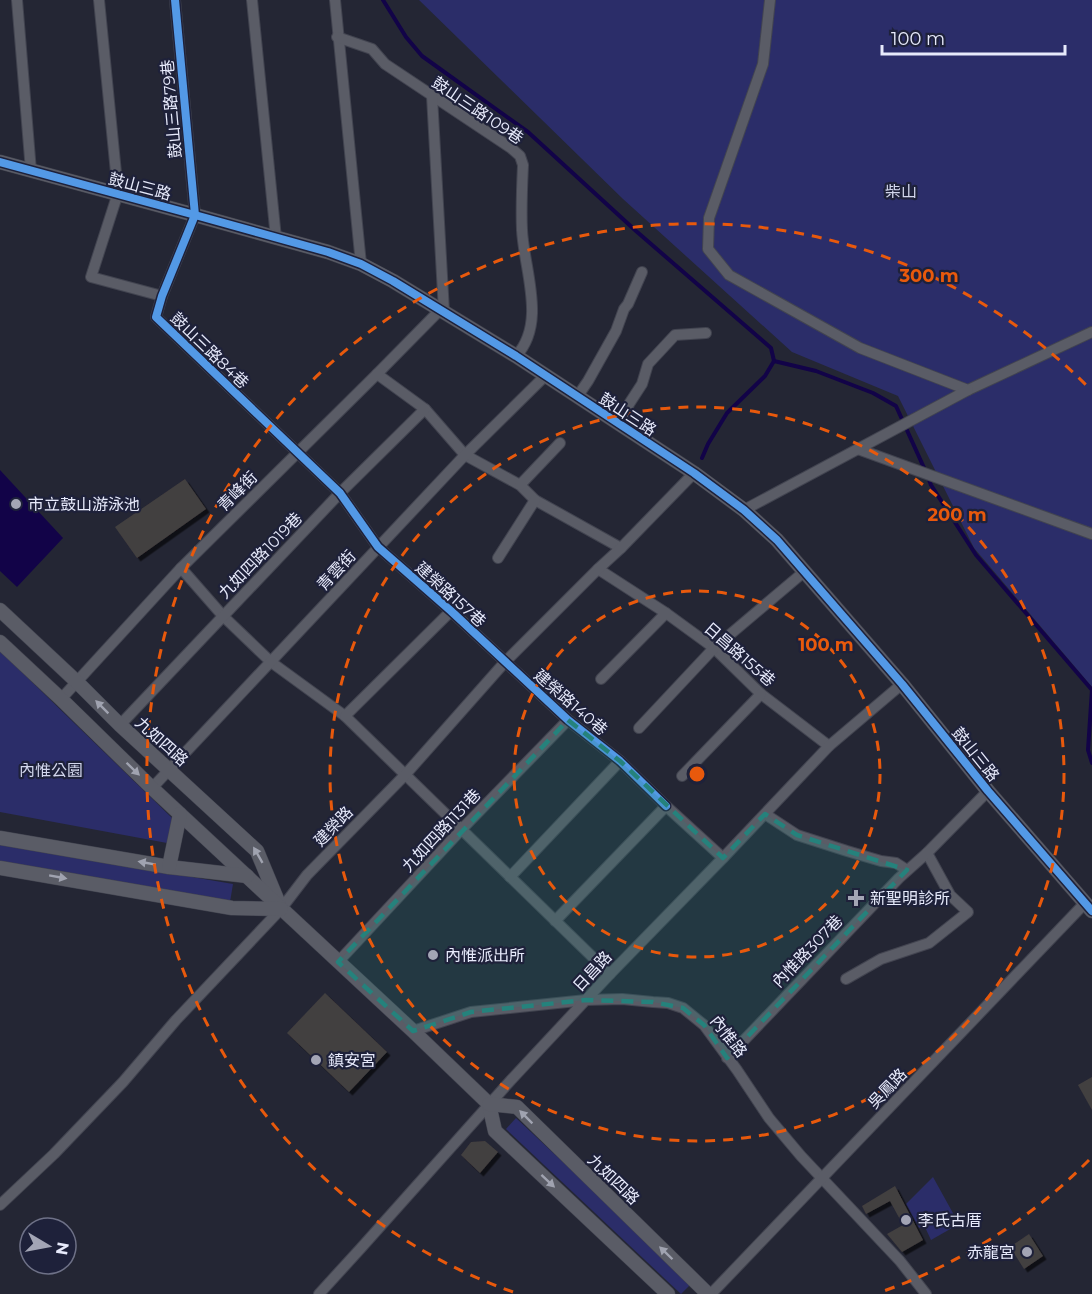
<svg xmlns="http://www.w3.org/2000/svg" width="1092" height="1294" viewBox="0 0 1092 1294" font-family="Montserrat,'Noto Sans TC',sans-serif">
<defs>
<filter id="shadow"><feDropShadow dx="3.5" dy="3.5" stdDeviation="0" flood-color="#0009"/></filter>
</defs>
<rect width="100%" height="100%" fill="#242634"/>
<g fill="#2b2d69">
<polygon points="419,0 1092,0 1092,687 974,548 898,396 792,352 623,199"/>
<polygon points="0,651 172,818 167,843 0,812"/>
<polygon points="0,844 233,884 230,902 0,861"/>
<polygon points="516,1118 692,1283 681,1294 506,1129"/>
<polygon points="933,1177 959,1224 931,1240 924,1225 919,1228 906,1204"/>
</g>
<polygon fill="#120348" points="0,470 63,538 17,587 0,571"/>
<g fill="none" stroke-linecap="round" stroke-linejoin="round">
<g stroke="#120348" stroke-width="4">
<polyline points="383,0 406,37 422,56 528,132 636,231 771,348 774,361 816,371 873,393 896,406 925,470"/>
<polyline points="702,458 708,444 727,413 765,376 774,361"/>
<polyline points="928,477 931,485 976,555 1092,690 1088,750 1092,763"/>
</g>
</g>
<g fill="#433f3f" filter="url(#shadow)">
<polygon points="185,479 206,509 137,558 115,527"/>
<polygon points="325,993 387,1052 349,1092 287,1033"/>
<polygon points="1092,1077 1092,1110 1078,1085"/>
<polygon points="485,1141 498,1152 480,1173 461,1155 471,1142"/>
<polygon points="895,1186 923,1240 902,1252 887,1234 903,1225 890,1201 866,1214 862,1206"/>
<polygon points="1029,1234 1043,1256 1024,1269 1010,1247"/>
</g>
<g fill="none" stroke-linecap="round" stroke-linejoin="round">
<defs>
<g id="minor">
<polyline points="17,0 31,171"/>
<polyline points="99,0 118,193 91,277 162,296"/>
<polyline points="175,0 195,215 162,296 156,317 340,493 378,547 451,611 568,720 620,761 666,806"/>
<polyline points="252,0 276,238"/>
<polyline points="335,0 361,264"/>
<polyline points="770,0 763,64 709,218 708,249 729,275 860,348 968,390 1092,332"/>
<path d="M337,37L372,49L385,64L511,148L520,156L523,165C522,186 521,209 522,230C524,270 547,323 516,356"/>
<polyline points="432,96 444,312"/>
<polyline points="377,374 425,409 465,455 520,485 535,500 621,548"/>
<polyline points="577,397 588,381 616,331 624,309 628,304 642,272"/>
<polyline points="621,425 629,404 642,384 648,364 675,335 706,333"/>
<polyline points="858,449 1092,534"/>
<polyline points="520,485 560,443"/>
<polyline points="744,510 968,390"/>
<polyline points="498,558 535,500"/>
<polyline points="181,568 223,616 271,662 345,716"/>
<polyline points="598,569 666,613 714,648 761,694 829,746"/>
<polyline points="451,611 345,716 610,974"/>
<polyline points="601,679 666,613"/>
<polyline points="61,699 181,568 377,374 440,310"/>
<polyline points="120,725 340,493 425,409"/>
<polyline points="639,728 714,648 805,571"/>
<polyline points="682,776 761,694"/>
<polyline points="152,788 465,455 545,376"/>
<polyline points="765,814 797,835 847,851 881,861 896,863 907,870"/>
<polyline points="510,877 620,761"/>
<polyline points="555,921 666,806 723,858"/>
<polyline points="338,962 461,830 568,720"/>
<polyline points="846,979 881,959 929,943 968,912 950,895 927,853"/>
<polyline points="413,1031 471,1012 586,1000 622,999 653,1002 668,1003 683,1008 704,1025 737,1070 769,1118 801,1156 900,1261 926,1294"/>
<polyline points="727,1058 899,878 927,853 988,791"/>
<polyline points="0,1205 54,1154 123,1082 176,1020 281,909 307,875 405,775 505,662 598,569 621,548 694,473"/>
<polyline points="319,1294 361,1248 511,1080 610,974 723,858 829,746 902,684"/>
<polyline points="711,1294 1085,903"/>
</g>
<g id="tertiary">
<polyline points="0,162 195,215 328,252 361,264 393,281 516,356 694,473 744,510 777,540 902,684 988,791 1092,911"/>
<polyline points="0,610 77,682 120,725 257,851 279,904"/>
<polyline points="0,642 61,699 152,788 413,1031 489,1104 495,1131 668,1294"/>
<polyline points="0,838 169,867 247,876"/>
<polyline points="169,867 180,814"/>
<polyline points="0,868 232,908 281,909"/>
<polyline points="489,1104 517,1107 708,1294"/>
</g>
</defs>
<use href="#minor" stroke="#424450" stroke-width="12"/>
<use href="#tertiary" stroke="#424450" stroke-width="15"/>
<use href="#minor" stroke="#5a5c66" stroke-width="10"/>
<use href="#tertiary" stroke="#5a5c66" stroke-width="14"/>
<defs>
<g id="cycleway">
<polyline points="175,0 195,215 162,296 156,317 340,493 378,547 451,611 568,720 620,761 666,806"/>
<polyline points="0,162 195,215 328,252 361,264 393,281 516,356 694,473 744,510 777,540 902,684 988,791 1092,911"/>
</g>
</defs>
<use href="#cycleway" stroke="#1e213a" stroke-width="11"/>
<use href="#cycleway" stroke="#5399e6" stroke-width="8"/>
</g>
<defs><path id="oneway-solid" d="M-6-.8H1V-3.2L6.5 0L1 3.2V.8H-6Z" transform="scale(1.5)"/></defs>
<g fill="#a0a3b0">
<use href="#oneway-solid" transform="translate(102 707) rotate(-135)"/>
<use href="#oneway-solid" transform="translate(133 769) rotate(44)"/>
<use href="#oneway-solid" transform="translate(258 855) rotate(-120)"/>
<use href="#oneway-solid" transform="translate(147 863) rotate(-170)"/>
<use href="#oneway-solid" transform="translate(58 877) rotate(10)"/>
<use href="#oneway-solid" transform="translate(526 1117) rotate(-135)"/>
<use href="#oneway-solid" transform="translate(548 1181) rotate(43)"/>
<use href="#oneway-solid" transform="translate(666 1253) rotate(-136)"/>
</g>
<path fill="#25827c" fill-opacity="0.2" stroke="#25827c" stroke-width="4.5" stroke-dasharray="12 8" stroke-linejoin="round" d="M568,720L620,761L723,858L765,814L797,835L907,870L727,1058L704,1025L683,1008L653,1002L586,1000L471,1012L413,1031L338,962Z"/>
<g fill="none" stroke="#e8590c" stroke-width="3" stroke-dasharray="10 8">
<circle cx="697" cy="774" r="183"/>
<circle cx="697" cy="774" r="367"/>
<path d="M1089 1160A550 550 0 0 1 881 1292M513 1292A550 550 0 1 1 1089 388"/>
</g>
<g fill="#a3a5b5" stroke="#1e213a" stroke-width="2">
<circle cx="16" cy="504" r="6"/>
<path d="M853 889h6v6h6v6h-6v6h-6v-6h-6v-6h6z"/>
<circle cx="433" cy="955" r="6"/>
<circle cx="316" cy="1060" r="6"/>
<circle cx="906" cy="1220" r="6"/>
<circle cx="1027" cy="1252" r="6"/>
</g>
<g text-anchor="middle" stroke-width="4.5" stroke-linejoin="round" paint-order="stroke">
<g font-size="16" fill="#e7eafb" stroke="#1e213a">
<text transform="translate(171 109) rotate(-95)" y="6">鼓山三路79巷</text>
<text transform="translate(478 110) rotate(34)" y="6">鼓山三路109巷</text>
<text transform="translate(140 186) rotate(15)" y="6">鼓山三路</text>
<text transform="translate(210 350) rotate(44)" y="6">鼓山三路84巷</text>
<text transform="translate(628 414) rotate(33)" y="6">鼓山三路</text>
<text transform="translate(237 491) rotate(-45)" y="6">青峰街</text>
<text transform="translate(260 555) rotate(-46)" y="6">九如四路1019巷</text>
<text transform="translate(336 570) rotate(-47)" y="6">青雲街</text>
<text transform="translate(451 594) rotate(42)" y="6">建榮路157巷</text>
<text transform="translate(740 654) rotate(41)" y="6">日昌路155巷</text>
<text transform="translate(571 702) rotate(41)" y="6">建榮路140巷</text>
<text transform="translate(162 741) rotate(42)" y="6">九如四路</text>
<text transform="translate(976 754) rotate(51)" y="6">鼓山三路</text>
<text transform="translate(333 826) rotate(-46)" y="6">建榮路</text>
<text transform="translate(441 830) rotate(-47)" y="6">九如四路1131巷</text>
<text transform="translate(807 951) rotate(-46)" y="6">內惟路307巷</text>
<text transform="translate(592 971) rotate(-47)" y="6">日昌路</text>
<text transform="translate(729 1036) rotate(52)" y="6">內惟路</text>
<text transform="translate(887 1088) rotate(-46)" y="6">吳鳳路</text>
<text transform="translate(614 1179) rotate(44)" y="6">九如四路</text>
</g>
<g font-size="16" fill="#d2d6ec" stroke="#1e213a">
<text x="901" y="197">柴山</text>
<text x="51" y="776">內惟公園</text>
</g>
<g font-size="16" fill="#e7eafb" stroke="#1e213a" text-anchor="start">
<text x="28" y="510">市立鼓山游泳池</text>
<text x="870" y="904">新聖明診所</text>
<text x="445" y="961">內惟派出所</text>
<text x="328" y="1066">鎮安宮</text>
<text x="918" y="1226">李氏古厝</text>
<text x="1015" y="1258" text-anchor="end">赤龍宮</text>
</g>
</g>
<circle cx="697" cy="774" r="9" fill="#e8590c" stroke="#1e213a" stroke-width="3"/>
<g font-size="18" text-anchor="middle" font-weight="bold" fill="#e8590c" stroke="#1e213a" stroke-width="4.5" stroke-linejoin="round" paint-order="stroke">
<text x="929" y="282">300 m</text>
<text x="957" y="521">200 m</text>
<text x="826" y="651">100 m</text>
</g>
<g transform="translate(48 1246) rotate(100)"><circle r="28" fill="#1e213a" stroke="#6e7187" stroke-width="1.5"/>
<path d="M0-4.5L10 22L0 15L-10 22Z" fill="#a3a5b5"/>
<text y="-9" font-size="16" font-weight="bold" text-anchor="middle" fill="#e7eafb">N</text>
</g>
<path d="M882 45v9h183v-9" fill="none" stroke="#e7eafb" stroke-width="3"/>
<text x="891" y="45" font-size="18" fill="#e7eafb" stroke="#1e213a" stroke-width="4.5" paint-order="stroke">100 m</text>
</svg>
